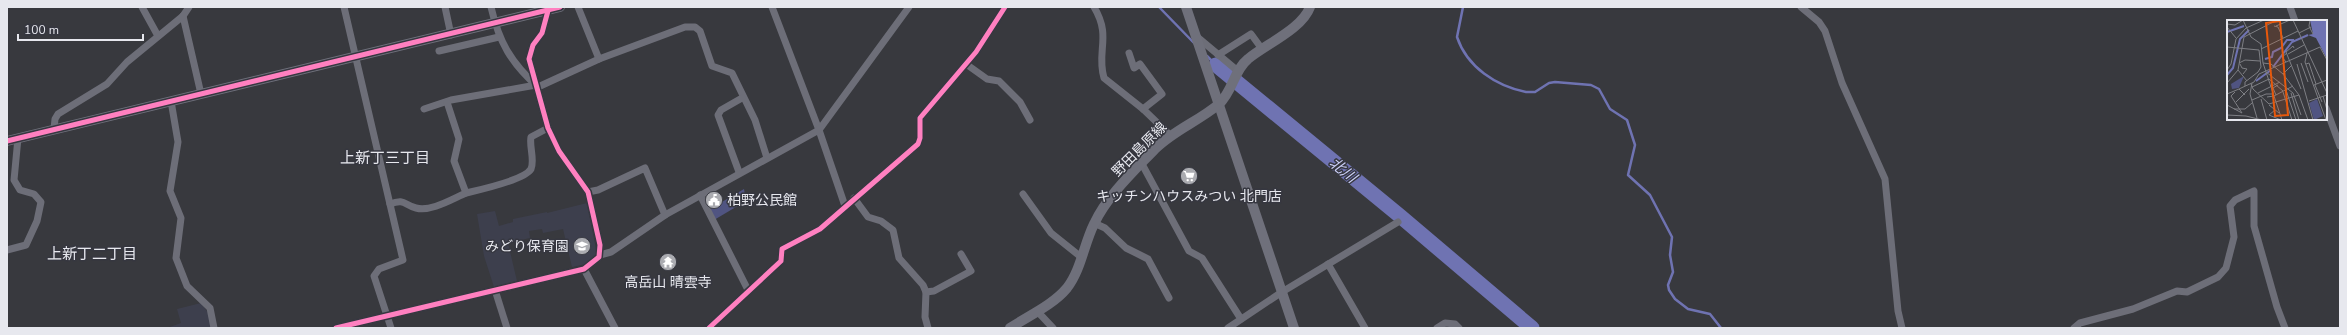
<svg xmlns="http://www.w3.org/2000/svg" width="2347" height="335" viewBox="0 0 2347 335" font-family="'Nunito Sans','Noto Sans JP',sans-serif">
<rect width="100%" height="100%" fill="#38393e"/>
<g fill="#3d3f4d">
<polygon points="587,203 597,254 586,264 572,267 563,229 543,233 542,229 529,231 530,238 508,243 517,281 494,287 484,256 477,214 495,211 499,226 513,222 513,219 547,212 547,213"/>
<polygon points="201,303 209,314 213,328 167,328 181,323 177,309"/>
</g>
<polygon fill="#505481" points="744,189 746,201 714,220 710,209"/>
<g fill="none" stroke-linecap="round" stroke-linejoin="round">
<g stroke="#6f73b2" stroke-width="2.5">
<polyline points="1159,7 1195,44"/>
<path d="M1463,7L1457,37C1467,67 1496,86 1526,92H1535L1549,83L1555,82L1591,85L1599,89L1610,109L1627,120L1635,145L1628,175L1650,195L1672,237L1670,255L1673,272L1668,285L1669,290L1675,299L1688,309L1710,314L1721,328"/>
<polyline points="1207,56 1216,65"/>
</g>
<polyline stroke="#6f73b2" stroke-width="15" points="1216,65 1400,216 1532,328"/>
<g stroke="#6d6e78" stroke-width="7">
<polyline points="142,7 158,36"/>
<polyline points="344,7 403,260 379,269 374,276 391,328"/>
<polyline points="445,7 451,35"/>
<path d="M491,7C499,42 511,63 538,87"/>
<polyline points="578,7 599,59"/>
<polyline points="772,7 819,130 845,206"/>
<path d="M1094,7C1112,37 1096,51 1104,78L1143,109L1170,135"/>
<polyline points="1801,7 1819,22 1825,31 1842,83 1885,179 1898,311 1902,328"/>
<polyline points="2290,7 2295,21"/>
<polyline points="183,16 201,94"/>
<polyline points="1196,36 1239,72"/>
<polyline points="439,51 499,37"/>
<polyline points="1129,53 1134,68 1140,64 1162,94 1143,109"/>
<polyline points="1218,55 1251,34 1262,49"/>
<polyline points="966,64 987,79 999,81 1020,102 1030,120"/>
<polyline points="538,87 599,59 685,27 695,27 700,31 712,66 732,73 755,120 767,158"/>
<polyline points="171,101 178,142 170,191 181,218 176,258 187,286 210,308 214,328"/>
<polyline points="2326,108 2340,146"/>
<polyline points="424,109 451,100 536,85"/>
<polyline points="54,129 55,119 58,114 107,84 127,62 183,16 189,7"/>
<polyline points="1142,164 1189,251 1202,258 1241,319"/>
<polyline points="739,172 718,115 721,110 742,98"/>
<polyline points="588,192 598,190 645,168 665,215"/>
<path d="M466,193C479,190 525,180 531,169C535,160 529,146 531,137L548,128"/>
<polyline points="1023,194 1051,233 1081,257"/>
<polyline points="700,195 748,290"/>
<polyline points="854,198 868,217 881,221 893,230 899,258 923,285 926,292 925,317 928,328"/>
<path d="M390,204C405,198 404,205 416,208C431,212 452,199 466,193L454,161L459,139L447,102"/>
<polyline points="1094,223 1105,228 1126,248 1148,259 1169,298"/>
<polyline points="7,250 26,245 37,221 41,202 34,194 20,190 14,180 18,138"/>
<polyline points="600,255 611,252 665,215 819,130 909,7"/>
<polyline points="1328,264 1365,328"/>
<polyline points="584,269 615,328"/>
<polyline points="495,290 507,328"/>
<polyline points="926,292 934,291 971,271 961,254"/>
<polyline points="1037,311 1053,328"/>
<polyline points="336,328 584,269 599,257 600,245 588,192 559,151 548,128 529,59 533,45 542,33 549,7"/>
<polyline points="709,328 781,261 782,249 820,229 918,144 920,138 920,118 976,52 1005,7"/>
<polyline points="1228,328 1282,292 1398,222"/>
<polyline points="1437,328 1445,323 1455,324 1459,328"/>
<polyline points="2074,328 2080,323 2133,309 2177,291 2187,292 2218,277 2226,268 2234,237 2230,206 2235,200 2254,191 2254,226 2277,307 2285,328"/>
</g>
<g stroke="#6f707b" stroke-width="10">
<polyline points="1186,7 1294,328"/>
<polyline points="7,141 560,7"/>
<path d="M1010,328C1028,316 1053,305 1067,288C1081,270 1084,244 1094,224C1107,196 1134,171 1155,149C1174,130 1199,121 1219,104C1233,91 1234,70 1248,59C1266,44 1302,29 1310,7"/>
</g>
<defs>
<g id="cycleway">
<polyline points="7,141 560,7"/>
<polyline points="336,328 584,269 599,257 600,245 588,192 559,151 548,128 529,59 533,45 542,33 549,7"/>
<polyline points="709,328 781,261 782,249 820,229 918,144 920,138 920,118 976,52 1005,7"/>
</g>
</defs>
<use href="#cycleway" stroke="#363740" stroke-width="8"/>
<use href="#cycleway" stroke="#ff80c0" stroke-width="5"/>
</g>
<defs>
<symbol id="supermarket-disc" viewBox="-11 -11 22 22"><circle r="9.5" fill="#aaabb0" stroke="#363740"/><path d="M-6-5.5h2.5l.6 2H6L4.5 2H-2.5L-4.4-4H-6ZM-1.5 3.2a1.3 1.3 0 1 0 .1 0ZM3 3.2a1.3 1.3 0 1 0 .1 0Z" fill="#fff"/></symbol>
<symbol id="civic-disc" viewBox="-11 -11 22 22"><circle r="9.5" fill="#aaabb0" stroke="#363740"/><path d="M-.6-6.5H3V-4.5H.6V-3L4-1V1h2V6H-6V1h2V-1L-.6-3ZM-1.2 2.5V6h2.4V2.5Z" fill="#fff"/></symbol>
<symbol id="school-disc" viewBox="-11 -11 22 22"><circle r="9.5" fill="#aaabb0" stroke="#363740"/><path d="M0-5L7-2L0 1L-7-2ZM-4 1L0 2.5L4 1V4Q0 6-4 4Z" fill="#fff"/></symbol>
<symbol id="temple-disc" viewBox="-11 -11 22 22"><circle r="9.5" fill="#aaabb0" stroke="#363740"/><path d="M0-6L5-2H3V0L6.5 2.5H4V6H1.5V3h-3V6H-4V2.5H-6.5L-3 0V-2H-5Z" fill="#fff"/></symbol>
</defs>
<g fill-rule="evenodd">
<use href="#supermarket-disc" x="1179" y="166" width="20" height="20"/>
<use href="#civic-disc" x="704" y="190" width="20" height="20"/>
<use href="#school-disc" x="572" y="236" width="20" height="20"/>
<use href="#temple-disc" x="658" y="252" width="20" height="20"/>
</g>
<g text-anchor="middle" stroke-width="3" stroke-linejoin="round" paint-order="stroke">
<g font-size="14" fill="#e7e8ee" stroke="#363740">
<text transform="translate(1139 149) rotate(-45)" y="5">野田島原線</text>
</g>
<g font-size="14" fill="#e7e8ee" stroke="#363740">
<text x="1189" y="201">キッチンハウスみつい 北門店</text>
<text x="727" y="205" text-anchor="start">柏野公民館</text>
<text x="569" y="251" text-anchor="end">みどり保育園</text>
<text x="668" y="287">高岳山 晴雲寺</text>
</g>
<g font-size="15" fill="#e7e8ee" stroke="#363740">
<text x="385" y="163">上新丁三丁目</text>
<text x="92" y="259">上新丁二丁目</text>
</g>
<g font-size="15" font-style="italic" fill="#cdd1f8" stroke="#363740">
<text transform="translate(1343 170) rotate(39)" y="5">北川</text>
</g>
</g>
<g transform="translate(2227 20)">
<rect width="100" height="100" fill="#38393e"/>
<path d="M17,56L12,68L5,69L4,64ZM90,79L96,96L87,100L82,83Z" fill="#505481"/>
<path d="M83,0H100V39L89,18L81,15L86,14Z" fill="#6f73b2"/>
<path fill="none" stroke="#6f73b2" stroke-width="2" d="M0,12L17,6M38,39L45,37L46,32L54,28L60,20H67M46,47L65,22L81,15M0,55L6,48L13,19L22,10M29,61L44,50"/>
<path fill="none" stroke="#7e7f84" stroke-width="1" d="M16,0L24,17L34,24L36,43L44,44L56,54L72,75L81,100M66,0L100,73M83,0L82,6L86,14M0,4L8,5L16,0M47,6L51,7L56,18M49,6L63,0M0,7L9,18M72,13L84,7M0,27L32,30M67,28L66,26L59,32L74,69M34,29L71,11M80,33L78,42L99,100M61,34L77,25M59,42L55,37L60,33M12,43L18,40L33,41M36,43L55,100M74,43L81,62M13,44L15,48L20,49L16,54M70,44L86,100M79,44L82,43L85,52M0,50L4,44L9,19L19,8L37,0M11,50L20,61M39,52L66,73L74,95M85,52L89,64M56,54L65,45M42,59L56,71M0,63L11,50L17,17L50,0M25,63L23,74L30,98M24,64L26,69L42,84M87,65L100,60M88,65L95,82M18,66V62L31,52L34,47L32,30M25,67L42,59M59,70L69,100M8,72L4,76L15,93M56,72L65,100M31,73L53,62M64,73L72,100M0,74L12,69M18,75L12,69L27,62L32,54L93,27L100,40M49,75L46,68L51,65M96,76L100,90M40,77L47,76L66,66M34,79L40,100M25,80L39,74H46M82,81L100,75M9,82L22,69M42,84L72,75M0,85L15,93M42,85L52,93M7,89H18L25,83M48,90L42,95L54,100M0,95L19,96L35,100"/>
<path fill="#e8590c" fill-opacity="0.15" stroke="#e8590c" stroke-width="2" d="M53,1L61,95L48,96L39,3Z"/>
<rect width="100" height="100" fill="none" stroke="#e7e8ee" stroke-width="2"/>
</g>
<rect width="2347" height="335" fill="none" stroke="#e7e8ee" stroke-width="16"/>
<path d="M18 34v6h125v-6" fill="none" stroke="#e7e8ee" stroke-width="2"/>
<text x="24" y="34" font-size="12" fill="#e7e8ee" stroke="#363740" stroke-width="3" paint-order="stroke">100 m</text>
</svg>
